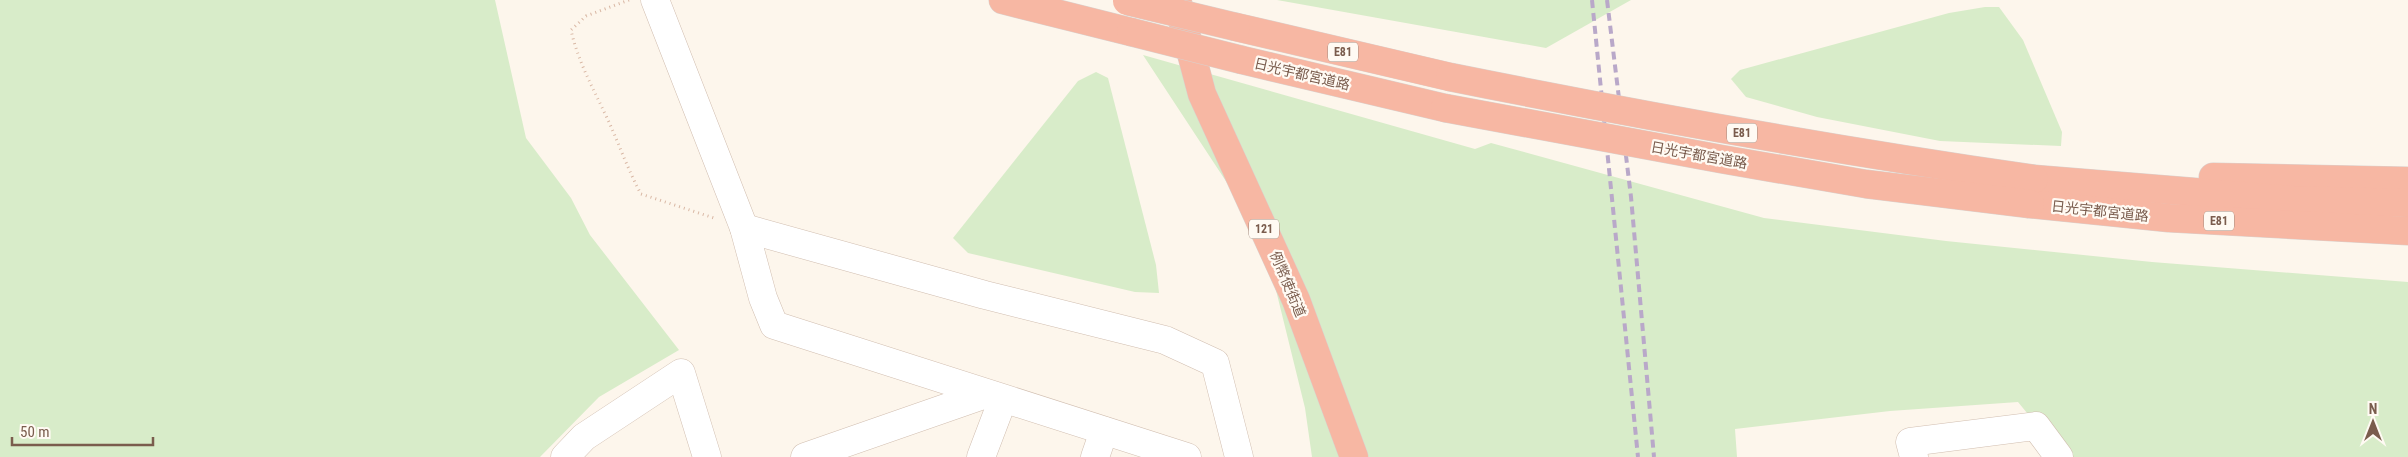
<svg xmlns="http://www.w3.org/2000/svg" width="2408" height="457" viewBox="0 0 2408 457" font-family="'Roboto Condensed','Noto Sans JP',sans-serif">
<rect width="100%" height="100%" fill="#fdf6ec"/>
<g fill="#d8ecc9">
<polygon points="0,0 495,0 526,138 571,198 590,235 679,350 599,397 540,457 0,457"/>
<polygon points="1277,0 1631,0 1546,48"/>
<polygon points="1985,7 1999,7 2023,40 2062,132 2061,146 1940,141 1817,117 1746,97 1731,79 1740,70 1949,13"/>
<polygon points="1143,55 1475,149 1491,143 1764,218 1946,241 2152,262 2408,282 2408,457 2063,457 2018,402 1890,411 1735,429 1737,457 1312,457 1305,408 1272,274 1281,265"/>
<polygon points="1096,72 1108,78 1156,265 1159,293 1135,292 968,253 953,238 1078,81"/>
</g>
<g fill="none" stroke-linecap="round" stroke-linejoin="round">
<defs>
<g id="minor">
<polyline points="655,0 744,228 763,298 774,325 1187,457"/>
<polyline points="744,228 985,295 1165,340 1215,363 1239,457"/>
<polyline points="565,457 584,437 681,373 707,457"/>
<polyline points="805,457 986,394"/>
<polyline points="981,457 1003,399"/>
<polyline points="1095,457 1104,431"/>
<polyline points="1914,457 1910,442 2036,426 2059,457"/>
</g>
<g id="highway">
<polyline points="1003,0 1131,32"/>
<polyline points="1177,0 1202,94 1296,300 1354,457"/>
<polyline points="1236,27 1450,77"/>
<polyline points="1242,60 1445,108"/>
<polyline points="2213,177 2408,181"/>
<polyline points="2034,179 2293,200 2408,203"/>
<polyline points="2030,204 2169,218 2408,231"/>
</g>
</defs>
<use href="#minor" stroke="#d1beb0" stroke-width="29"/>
<use href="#highway" stroke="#dad1cd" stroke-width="29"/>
<path stroke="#d9b8a5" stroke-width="3" stroke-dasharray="1 4" stroke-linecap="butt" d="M629,0L586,16L571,30C578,62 594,90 608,120C619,144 628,170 641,194L717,219"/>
<use href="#minor" stroke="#fff" stroke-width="28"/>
<use href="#highway" stroke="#f7b7a3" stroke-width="28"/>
<g stroke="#b9a8c9" stroke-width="4" stroke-dasharray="8 5" stroke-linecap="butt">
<polyline points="1592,0 1638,457"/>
<polyline points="1607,0 1631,197 1654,457"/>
</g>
<defs>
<g id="highway-bridge">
<polyline points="1127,1 1236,27"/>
<polyline points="1131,32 1242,60"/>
<path d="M1450,77C1644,116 1839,151 2034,179"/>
<polyline points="1445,108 1721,159 1866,184 2030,204"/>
</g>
</defs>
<use href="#highway-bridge" stroke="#dad1cd" stroke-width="29" stroke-linecap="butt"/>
<use href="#highway-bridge" stroke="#f7b7a3" stroke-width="28"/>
</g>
<g text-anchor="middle" stroke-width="4.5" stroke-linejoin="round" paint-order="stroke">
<g fill="#fffaf3" stroke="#a28b7f" stroke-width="1">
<rect x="1328" y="42.5" width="30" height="19" rx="4"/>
<rect x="1727" y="123.5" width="30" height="19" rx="4"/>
<rect x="2204" y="211.5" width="30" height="19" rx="4"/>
<rect x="1249" y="219.5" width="30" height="19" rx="4"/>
</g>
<g font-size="12" font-weight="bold" fill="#7a5c4d">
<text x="1343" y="56">E81</text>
<text x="1742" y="137">E81</text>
<text x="2219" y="225">E81</text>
<text x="1264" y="233">121</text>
</g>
<g font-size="14" fill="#7a5c4d" stroke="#fffaf3">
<text transform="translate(1302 74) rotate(13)" y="5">日光宇都宮道路</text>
<text transform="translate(1699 155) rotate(10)" y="5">日光宇都宮道路</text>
<text transform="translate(2100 211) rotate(6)" y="5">日光宇都宮道路</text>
<text transform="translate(1288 284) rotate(67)" y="5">例幣使街道</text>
</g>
</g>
<g transform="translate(2373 422)" stroke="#fffaf3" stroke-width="4" paint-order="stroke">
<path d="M0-4L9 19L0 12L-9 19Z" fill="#7a5c4d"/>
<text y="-8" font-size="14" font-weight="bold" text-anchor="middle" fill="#7a5c4d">N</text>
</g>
<path d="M12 437v8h141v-8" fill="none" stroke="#7a5c4d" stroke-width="2.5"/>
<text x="20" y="437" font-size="15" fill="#7a5c4d" stroke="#fffaf3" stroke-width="4" paint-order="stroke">50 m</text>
</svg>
